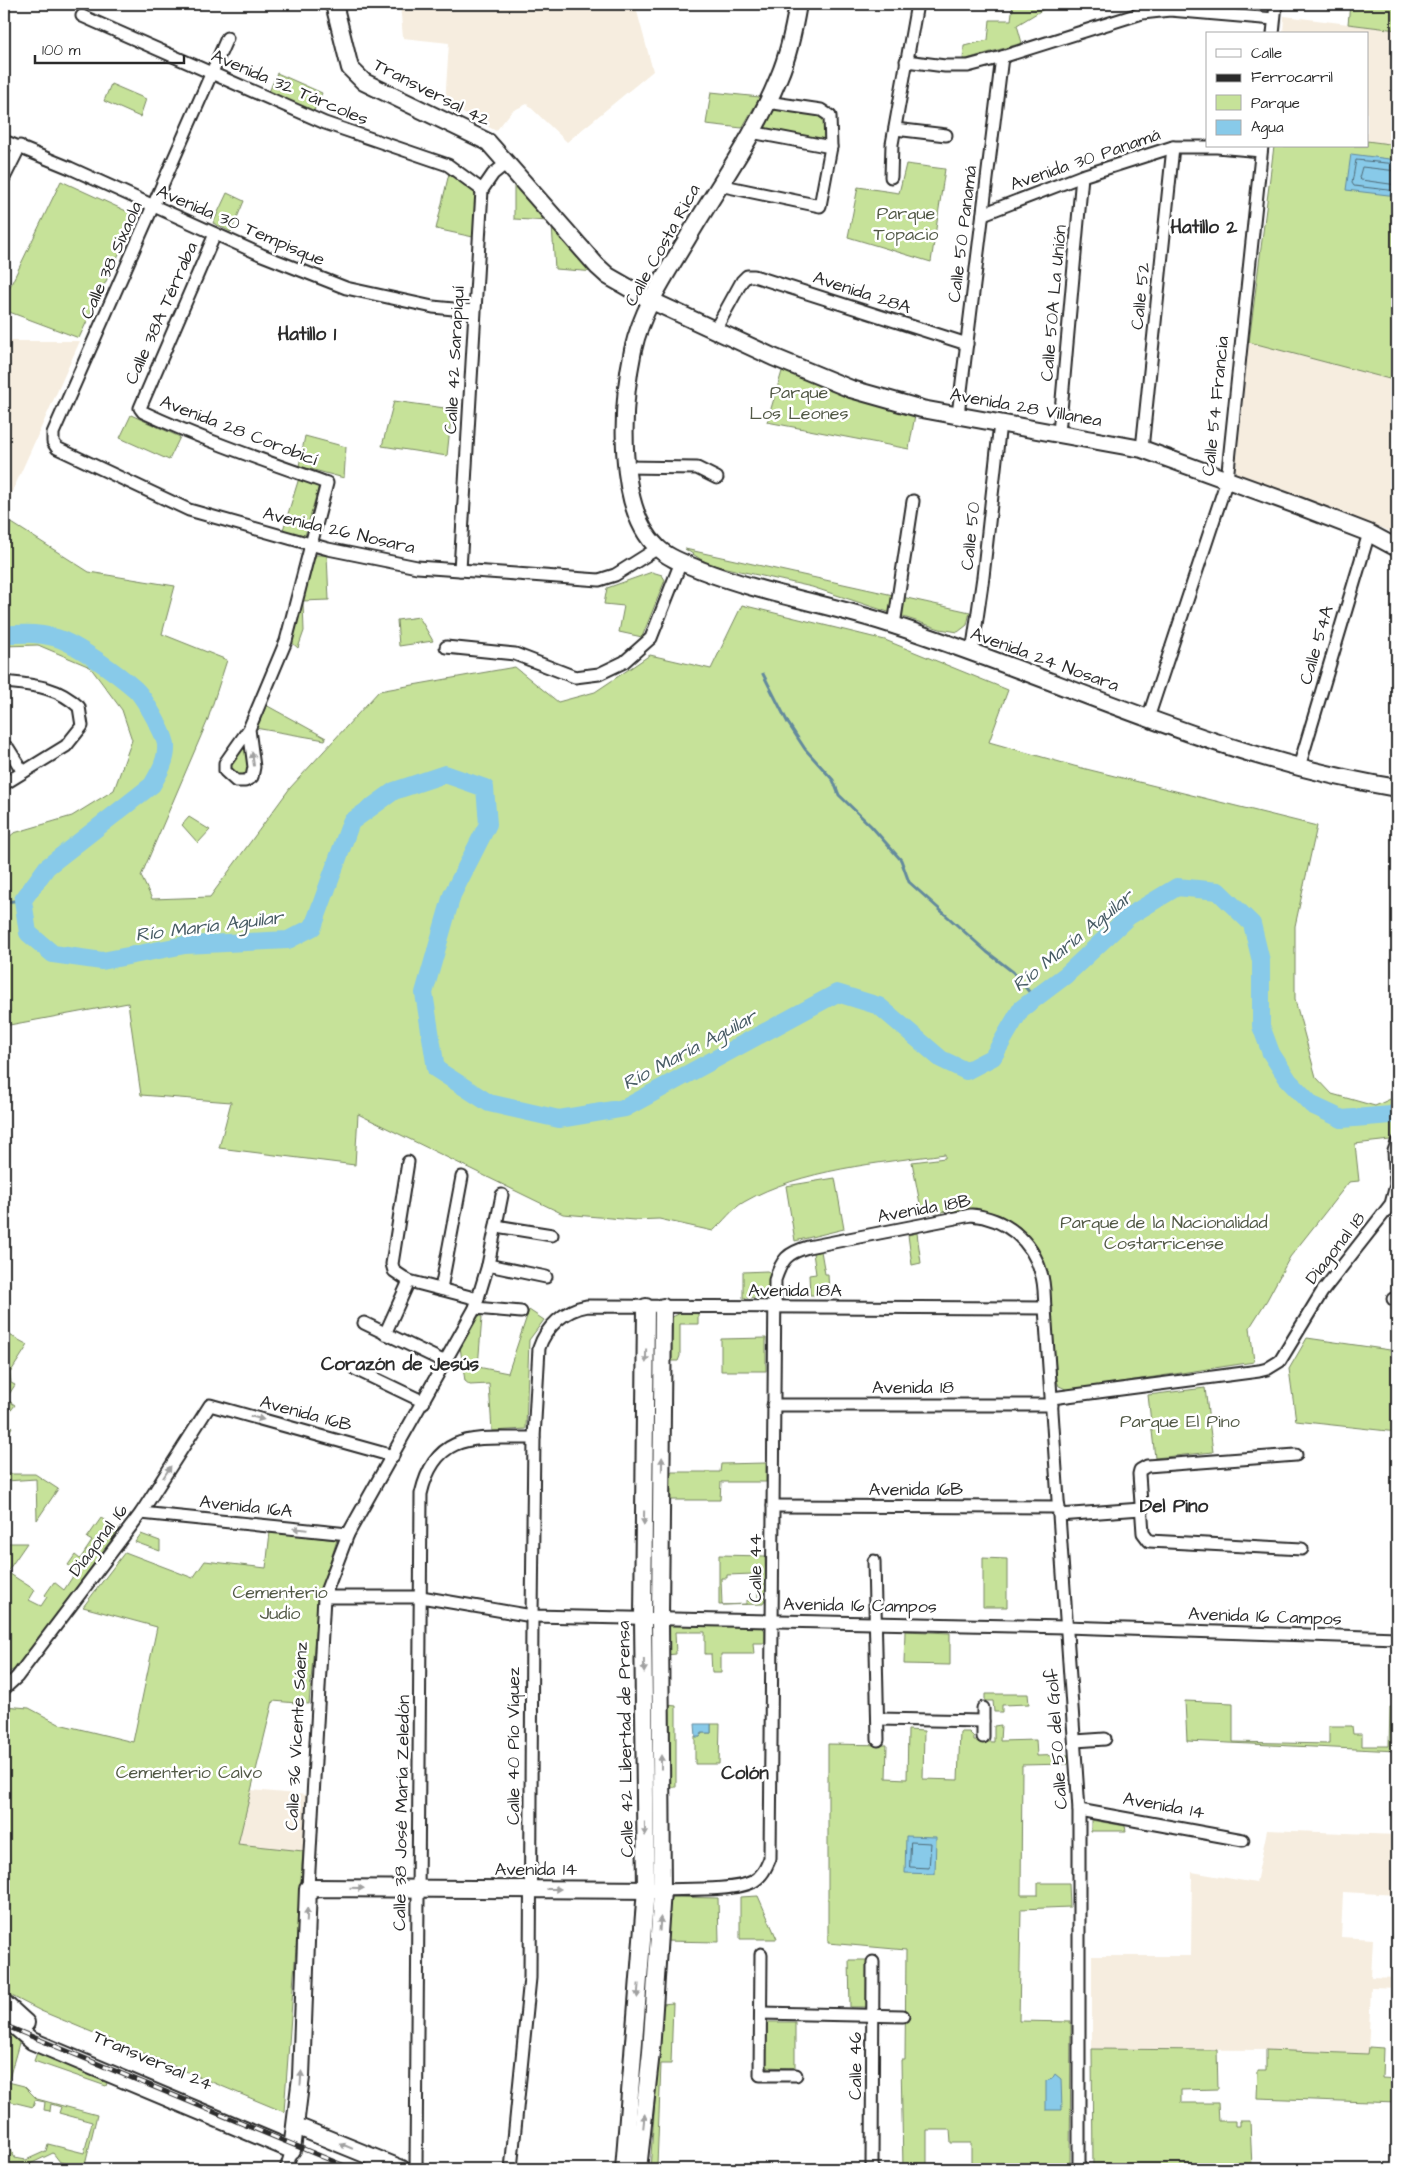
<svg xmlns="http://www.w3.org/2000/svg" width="1401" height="2173" viewBox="0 0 1401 2173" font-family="'Architects Daughter',sans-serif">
<rect width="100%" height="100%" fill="#fff"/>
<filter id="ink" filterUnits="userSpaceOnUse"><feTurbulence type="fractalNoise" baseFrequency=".02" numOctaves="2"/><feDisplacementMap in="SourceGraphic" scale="10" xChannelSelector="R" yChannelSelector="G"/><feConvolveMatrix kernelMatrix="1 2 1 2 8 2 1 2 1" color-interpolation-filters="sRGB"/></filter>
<g filter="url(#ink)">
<g fill="#f6eddf">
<polygon points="400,4 635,4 653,71 567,142 527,104 512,111 496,131 445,103 449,43 403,38"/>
<polygon points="1284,16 1397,30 1397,145 1367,141 1367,34 1283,34"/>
<polygon points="4,341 80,341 9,499 4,497"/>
<polygon points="1249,342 1397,381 1397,537 1387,530 1333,509 1235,477"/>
<polygon points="251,1790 307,1795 303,1851 238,1845"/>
<polygon points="1267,1830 1397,1835 1397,1895 1343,1892 1341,1937 1373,1939 1371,1977 1397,1978 1397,1988 1371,1987 1368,2054 1266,2050 1092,2049 1092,1956 1191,1956 1192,1872 1256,1883"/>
</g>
<g fill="#c6e299" stroke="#788662" fill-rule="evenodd">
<polygon points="1013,4 1046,4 1047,7 1017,25 1022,43 963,60 964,46 988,40 990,20 1011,20"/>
<polygon points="1350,4 1397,4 1397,30 1348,24"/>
<polygon points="277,73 322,93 313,113 269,92"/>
<polygon points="111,84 146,99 140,117 104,101"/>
<polygon points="711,92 760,97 742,128 706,124"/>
<polygon points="772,106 824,115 828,144 760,131"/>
<polygon points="1367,141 1397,145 1397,381 1249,342 1274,146 1367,146"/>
<polygon points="906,164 945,169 931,262 848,237 858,187 899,193"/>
<polygon points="450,169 478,193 473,237 436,229"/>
<polygon points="514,178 549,221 514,219"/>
<polygon points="61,181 137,216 79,338 4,310 4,299"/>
<polygon points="227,193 244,201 231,232 213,223"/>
<polygon points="552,226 597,272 555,269"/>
<polygon points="783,368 845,396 915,415 909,449 767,422"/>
<polygon points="394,401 452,409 447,456 382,446"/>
<polygon points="131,415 180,437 169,460 120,438"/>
<polygon points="305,436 346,447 344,478 299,466"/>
<polygon points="299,478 319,485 305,536 283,530"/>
<path d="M4,518L89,572L175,586L162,634L227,660L207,722L141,876L152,899L210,897L290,788L379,691L515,667L558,702L595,692L650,655L711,669L742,605L885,640L1008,690L989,742L1074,766L1317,826L1295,926V1000L1316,1077L1332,1094L1375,1106L1397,1096V1131L1390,1140L1355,1144L1359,1181L1349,1182L1290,1257L1267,1300L1250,1327L1254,1362L1068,1390L1059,1386L1057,1381L1048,1273L1020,1227L1000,1215L976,1208L922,1214L912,1162L945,1158V1154C880,1163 801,1169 744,1202C733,1208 723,1222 713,1231L659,1219L634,1220L563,1214L358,1114L355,1165L219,1148L231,1102L141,1095L128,1003L4,1026V841L14,833L72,816L114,790L132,740L122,710L90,667L38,645L4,646Z"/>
<polygon points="685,549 970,612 967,625 958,632 940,629 812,587 708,564"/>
<polygon points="315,555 327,555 329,600 302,601"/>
<polygon points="652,572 662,575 665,580 642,637 619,632 624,606 604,604 607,588"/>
<polygon points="303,603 304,631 298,648 290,641 300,604"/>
<polygon points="419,617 433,641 399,646 397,620"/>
<polygon points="264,704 326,738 325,740 255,728"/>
<polygon points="243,749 246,750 249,772 243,778 236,778 229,769 230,764"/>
<polygon points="189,817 210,830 198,843 182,825"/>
<polygon points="835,1178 844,1229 795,1241 786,1186"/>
<polygon points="917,1233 921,1263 912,1265 908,1235"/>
<polygon points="821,1251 825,1274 828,1274 829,1295 810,1295 809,1275 816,1274 813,1253"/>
<polygon points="767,1271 771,1273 770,1297 743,1298 743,1272"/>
<polygon points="529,1310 544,1320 529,1340 526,1429 492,1431 489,1384 470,1385 465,1381 460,1347 478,1315 482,1317 478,1367 508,1373"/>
<polygon points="698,1312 698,1324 680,1324 680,1356 678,1361 671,1361 672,1317 683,1312"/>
<polygon points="4,1332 28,1345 10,1373 11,1383 15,1385 6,1399 15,1405 6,1417 11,1421 9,1424 12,1427 4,1440"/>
<polygon points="766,1338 766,1371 721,1371 721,1339"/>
<polygon points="1307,1338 1397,1351 1397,1432 1296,1421 1289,1369"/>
<polygon points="1205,1388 1213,1452 1155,1458 1148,1395"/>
<polygon points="766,1463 766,1482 721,1482 720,1500 671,1500 670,1472 720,1472 721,1464"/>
<polygon points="4,1474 35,1474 58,1489 37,1520 36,1479 6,1481 6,1543 27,1543 7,1572 35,1590 29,1600 41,1606 47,1597 45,1595 54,1582 64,1590 77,1570 68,1565 75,1555 80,1559 92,1541 87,1538 101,1518 119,1529 18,1667 4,1675"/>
<polygon points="270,1532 337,1540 318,1600 309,1704 273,1701 238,1844 303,1851 284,2112 41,2011 4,1992 4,1706 29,1708 59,1724 133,1742 157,1627 83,1607 125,1552 193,1578 205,1561 266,1568"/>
<polygon points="141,1534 160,1541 160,1551 135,1542"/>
<path d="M719,1555L765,1556L766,1597L763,1604L719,1605ZM753,1574L754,1578H762V1586H758V1600L746,1601V1604L722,1605L721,1578H727V1575Z"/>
<polygon points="983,1558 1007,1559 1007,1607 983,1607"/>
<polygon points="669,1624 762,1626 765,1631 765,1643 753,1643 754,1654 721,1654 721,1673 712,1673 711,1654 705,1654 705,1632 675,1632 676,1654 666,1655 667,1626"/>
<polygon points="905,1631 950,1633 950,1665 904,1664"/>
<polygon points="985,1694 1028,1694 1029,1704 1002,1705 1002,1712 994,1712 993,1701 985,1701"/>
<polygon points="1185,1701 1233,1703 1233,1742 1329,1744 1329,1726 1352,1726 1353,1734 1362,1734 1362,1746 1389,1746 1390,1707 1397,1707 1397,1751 1187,1741"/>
<polygon points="667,1705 676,1706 676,1787 668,1787"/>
<polygon points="711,1724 720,1724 719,1764 695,1764 695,1736 700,1737 702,1733 711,1733"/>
<polygon points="1001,1725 1000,1741 1036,1740 1037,1756 1068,1755 1068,1764 1022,1765 1021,1895 1038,1895 1038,1883 1069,1883 1070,1907 1021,1909 1019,2021 1071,2022 1070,2169 971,2169 971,2143 951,2143 950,2130 927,2130 927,2169 903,2169 901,2060 905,2060 906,1950 828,1943 828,1744 887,1745 886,1778 907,1779 908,1730 924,1731 923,1779 958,1780 960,1732 969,1732 974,1737 974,1741 994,1742 994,1726"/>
<polygon points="1091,1820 1125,1826 1126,1831 1091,1831"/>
<polygon points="758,1896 777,1939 740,1939 740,1897"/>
<polygon points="665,1897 718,1898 719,1942 664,1941"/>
<polygon points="849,1960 870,1960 869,2007 850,2007"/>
<polygon points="673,2003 671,2064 661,2064 657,2165 722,2169 650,2169 662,2004"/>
<polygon points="765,2022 795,2022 795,2068 764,2067"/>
<polygon points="9,2032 21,2036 8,2082 24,2086 37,2099 97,2115 84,2168 60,2162 53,2153 28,2165 32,2169 4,2169 4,2139 15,2158 26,2160 46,2151 48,2144 84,2153 92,2122 59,2113 61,2107 51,2104 50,2111 44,2110 45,2102 35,2100 33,2107 4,2100 4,2053"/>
<polygon points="39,2047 109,2077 106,2086 34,2061"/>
<polygon points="1369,2047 1383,2048 1382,2078 1397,2079 1397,2103 1257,2098 1258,2070 1266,2070 1266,2050 1368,2054"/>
<polygon points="1092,2049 1217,2050 1218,2089 1181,2090 1181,2103 1218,2103 1219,2121 1235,2121 1235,2126 1240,2126 1240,2121 1250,2121 1252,2169 1093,2169"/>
</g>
<g fill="#88cae9" stroke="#638a9d">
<polygon points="1351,154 1397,160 1397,196 1346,190"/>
<polygon points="695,1724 711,1724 711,1733 702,1733 700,1737 696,1737"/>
<polygon points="906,1836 936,1837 935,1874 905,1873"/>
<polygon points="1055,2074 1061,2079 1062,2110 1046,2110 1046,2081 1052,2079"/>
</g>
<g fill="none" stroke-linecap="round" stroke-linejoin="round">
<g stroke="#506b77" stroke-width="1">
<polyline points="1397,164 1356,160 1352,183 1354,186 1397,191"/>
<polyline points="1397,171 1362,167 1359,178 1361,180 1397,185"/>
<polygon points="911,1842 931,1843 929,1868 910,1867"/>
</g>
<g stroke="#638a9d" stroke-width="3">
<polyline points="763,674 788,723 805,749 833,780 839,795 871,826 901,860 909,882 987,952 1013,972 1035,999"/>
<polyline points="4,902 23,900"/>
</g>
<path stroke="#88cae9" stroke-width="18" d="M4,635C21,633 41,633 57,638C78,645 118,674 135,689C143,696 166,735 166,746C167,760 159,773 152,785L47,867L23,900L28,933L53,954L102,961L185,945L288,940L313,927L351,822L394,791L445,774L485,788L488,824L452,895L424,993L436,1069L489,1103L559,1119L625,1108L837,993L879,1006L941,1059L966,1071L993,1057L1021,1009L1066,975L1129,916L1177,887L1218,891L1252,924L1261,961V1026L1271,1053L1289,1081L1312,1105L1342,1119L1391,1115L1397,1112"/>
<defs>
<g id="street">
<polyline points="82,16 325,123 448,165 482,190"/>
<polyline points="1273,34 1276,4"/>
<polyline points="227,38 53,433 53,442 57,448 189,510 328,549 417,567 599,580 615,575 658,548"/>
<polyline points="906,61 945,66 968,66 1002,57 1142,13 1170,10 1274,19"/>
<polyline points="895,129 946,135"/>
<polyline points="751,132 831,147"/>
<polyline points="4,141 70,168 262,255 346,288 433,307 474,311"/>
<polyline points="891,177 892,144 917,4"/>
<polyline points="4,178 20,146"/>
<polyline points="719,185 820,206 831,147 830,116 821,110 767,102"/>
<polyline points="983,214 1082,176 1173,147 1217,147 1261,151"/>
<path d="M215,234L140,408L143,412C203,440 265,461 327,483L286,641L249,729L225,763V771L236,781H245L252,777L254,767L249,729"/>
<polyline points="715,330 742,281 747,276 754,276 967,344"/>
<polyline points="958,415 1002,57"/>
<polyline points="1059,433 1082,176"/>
<polyline points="1142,449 1173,147"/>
<polyline points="625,467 697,468 717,478"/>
<polyline points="460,570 482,190 493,174 508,162"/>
<polyline points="894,625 913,501"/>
<polyline points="446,647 515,654 575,677 599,674 624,662 651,638 681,562"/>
<polyline points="972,653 983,577 1000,423"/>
<path d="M4,682C33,685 57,686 79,707L82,726L66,746L4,784"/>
<polyline points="1148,718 1227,480 1262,146"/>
<polyline points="8,748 23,772"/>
<polyline points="1299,767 1369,533"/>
<polyline points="408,1162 392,1264 394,1271 409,1281 478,1299"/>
<polyline points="496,1226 552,1235"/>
<polyline points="488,1265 546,1277"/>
<polyline points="441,1289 462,1177"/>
<polyline points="1393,1299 1397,1299"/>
<polyline points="475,1308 521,1312"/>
<polyline points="364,1323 445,1362"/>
<polyline points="385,1334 409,1281"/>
<polyline points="355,1369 424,1402"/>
<polyline points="1052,1398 1259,1371 1267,1369 1280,1361 1322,1292 1391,1204 1396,1185 1394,1151 1397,1143"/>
<polyline points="773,1405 1052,1405"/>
<polyline points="1296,1455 1147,1466 1140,1470 1139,1474 1143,1533 1149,1541 1302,1549"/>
<polyline points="773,1506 1059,1507"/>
<polyline points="141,1513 348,1534"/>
<polyline points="1059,1515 1141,1509"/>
<polyline points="874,1561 878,1740"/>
<polyline points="324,1597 421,1597 532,1616 1065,1627 1397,1638"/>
<polyline points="4,1689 17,1677 141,1513 210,1405 393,1456"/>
<polyline points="983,1708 983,1737"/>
<polyline points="878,1719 983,1721"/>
<polyline points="1075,1741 1105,1739"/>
<polyline points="1079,1810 1243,1840"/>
<polyline points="308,1888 324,1597 348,1534 475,1308 488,1265 502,1195"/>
<path d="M662,1890C683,1889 735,1891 752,1882C762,1877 766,1868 770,1858L775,1280C782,1259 787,1253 808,1247L971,1215C1005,1218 1032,1240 1041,1273C1045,1284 1044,1297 1045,1308L1079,1810V2169"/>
<polyline points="761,1954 760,2075 796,2075"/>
<polyline points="761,2013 903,2016"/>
<polyline points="286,2169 292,2150"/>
<path d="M416,2169L421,1494C436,1428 480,1439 534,1438"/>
<path d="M511,2169L530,1978L532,1616L534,1438L539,1348C546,1327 564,1310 587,1306L1045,1308"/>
<polyline points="872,2169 873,1962"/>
</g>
<g id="secondary">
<polyline points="334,4 350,68 364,82 488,142 597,266 608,276 650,300 773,357 851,389 922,409 1142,449 1299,506 1369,533 1397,548"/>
<path d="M798,4C794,28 789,54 779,77C756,134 718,186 687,239C666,274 642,309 633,350C622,403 615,508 658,548C669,559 687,564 701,570C763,594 830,604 893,625C1062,679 1221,760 1397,788"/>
<polyline points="4,2003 26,2023"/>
<polyline points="4,2017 32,2041 292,2150 301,2077 308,1888 662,1890"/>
<polyline points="296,2126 402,2169"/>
<polyline points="624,2169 646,1889 643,1618 646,1307"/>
<polyline points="638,2169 651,2052 662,1890 660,1618 663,1307"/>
</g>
</defs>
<use href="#street" stroke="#2b2b2b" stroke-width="15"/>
<use href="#secondary" stroke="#2b2b2b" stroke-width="20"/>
<use href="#street" stroke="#fff" stroke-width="11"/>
<use href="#secondary" stroke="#fff" stroke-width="16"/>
<defs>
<polyline id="rail" points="4,2025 352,2169"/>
</defs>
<use href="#rail" stroke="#2b2b2b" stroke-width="5"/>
<use href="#rail" stroke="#fff" stroke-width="3" stroke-dasharray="9" stroke-linecap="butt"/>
</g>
<defs><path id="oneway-solid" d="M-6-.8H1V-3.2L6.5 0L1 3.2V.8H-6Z" transform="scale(1.25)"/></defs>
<g fill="#a0a0a0">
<use href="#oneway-solid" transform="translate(253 759) rotate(-98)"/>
<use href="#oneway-solid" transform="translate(646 1356) rotate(91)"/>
<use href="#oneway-solid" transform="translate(257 1418) rotate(15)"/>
<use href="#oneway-solid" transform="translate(662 1464) rotate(-89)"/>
<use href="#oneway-solid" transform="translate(167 1472) rotate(-57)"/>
<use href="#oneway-solid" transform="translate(644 1518) rotate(91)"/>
<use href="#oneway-solid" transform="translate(300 1529) rotate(-174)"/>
<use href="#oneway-solid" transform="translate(644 1666) rotate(89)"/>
<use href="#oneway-solid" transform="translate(661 1762) rotate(-90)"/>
<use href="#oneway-solid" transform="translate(645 1829) rotate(89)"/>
<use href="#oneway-solid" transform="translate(357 1888) rotate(1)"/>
<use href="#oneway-solid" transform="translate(554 1889)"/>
<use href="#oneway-solid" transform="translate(307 1915) rotate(-88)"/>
<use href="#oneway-solid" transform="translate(660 1924) rotate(-86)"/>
<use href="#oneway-solid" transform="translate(638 1991) rotate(95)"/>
<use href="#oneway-solid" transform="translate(301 2078) rotate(-86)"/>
<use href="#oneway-solid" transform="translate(644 2121) rotate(-84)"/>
<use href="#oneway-solid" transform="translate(346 2146) rotate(-157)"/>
</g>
</g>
<g text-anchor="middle" stroke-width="5" stroke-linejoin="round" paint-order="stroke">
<g font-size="18" fill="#2b2b2b" stroke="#fff">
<text transform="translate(290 87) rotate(23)" y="6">Avenida 32 Tárcoles</text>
<text transform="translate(432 92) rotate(27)" y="6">Transversal 42</text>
<text transform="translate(1085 159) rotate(-19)" y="6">Avenida 30 Panamá</text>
<text transform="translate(241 225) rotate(23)" y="6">Avenida 30 Tempisque</text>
<text transform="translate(962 234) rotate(-83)" y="6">Calle 50 Panamá</text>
<text transform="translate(662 245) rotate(-61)" y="6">Calle Costa Rica</text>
<text transform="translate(111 260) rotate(-66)" y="6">Calle 38 Sixaola</text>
<text transform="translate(862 292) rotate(18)" y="6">Avenida 28A</text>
<text transform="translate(1140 296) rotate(-84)" y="6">Calle 52</text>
<text transform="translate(1053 303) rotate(-85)" y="6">Calle 50A La Unión</text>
<text transform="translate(161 313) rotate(-66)" y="6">Calle 38A Térraba</text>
<text transform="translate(454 360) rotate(-87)" y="6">Calle 42 Sarapiquí</text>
<text transform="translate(1215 406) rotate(-84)" y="6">Calle 54 Francia</text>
<text transform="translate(1026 407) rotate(10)" y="6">Avenida 28 Villanea</text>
<text transform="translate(239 430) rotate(21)" y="6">Avenida 28 Corobicí</text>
<text transform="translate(339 530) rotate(13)" y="6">Avenida 26 Nosara</text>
<text transform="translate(970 536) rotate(-84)" y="6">Calle 50</text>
<text transform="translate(1316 645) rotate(-74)" y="6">Calle 54A</text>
<text transform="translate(1045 659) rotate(20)" y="6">Avenida 24 Nosara</text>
<text transform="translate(924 1208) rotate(-10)" y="6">Avenida 18B</text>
<text transform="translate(1335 1248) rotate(-52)" y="6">Diagonal 18</text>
<text x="795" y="1296">Avenida 18A</text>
<text x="913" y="1393">Avenida 18</text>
<text transform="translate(306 1413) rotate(15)" y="6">Avenida 16B</text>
<text x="916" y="1495">Avenida 16B</text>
<text transform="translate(246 1506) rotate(6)" y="6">Avenida 16A</text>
<text transform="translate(98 1540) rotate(-53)" y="6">Diagonal 16</text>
<text transform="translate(755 1568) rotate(-90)" y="6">Calle 44</text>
<text transform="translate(860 1605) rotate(1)" y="6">Avenida 16 Campos</text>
<text transform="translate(1265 1616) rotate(2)" y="6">Avenida 16 Campos</text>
<text transform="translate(296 1736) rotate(-87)" y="6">Calle 36 Vicente Sáenz</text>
<text transform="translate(625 1739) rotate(-91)" y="6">Calle 42 Libertad de Prensa</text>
<text transform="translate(1056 1739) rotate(-94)" y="6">Calle 50 del Golf</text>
<text transform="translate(513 1746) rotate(-90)" y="6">Calle 40 Pío Víquez</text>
<text transform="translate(1164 1805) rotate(10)" y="6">Avenida 14</text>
<text transform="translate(401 1813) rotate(-89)" y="6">Calle 38 José María Zeledón</text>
<text x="536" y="1875">Avenida 14</text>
<text transform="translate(153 2060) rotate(23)" y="6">Transversal 24</text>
<text transform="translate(855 2066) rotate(-90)" y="6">Calle 46</text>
</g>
<g font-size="18" fill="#525946" stroke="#fff">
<text x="906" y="219">Parque<tspan x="906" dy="21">Topacio</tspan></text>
<text x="799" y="398">Parque<tspan x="799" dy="21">Los Leones</tspan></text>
<text x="1164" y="1228">Parque de la Nacionalidad<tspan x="1164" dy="21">Costarricense</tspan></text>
<text x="1180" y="1427">Parque El Pino</text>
<text x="280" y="1598">Cementerio<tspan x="280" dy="21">Judío</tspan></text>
<text x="189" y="1778">Cementerio Calvo</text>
</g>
<g font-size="19" font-weight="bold" fill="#2b2b2b" stroke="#fff">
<text x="1204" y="233">Hatillo 2</text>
<text x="307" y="340">Hatillo 1</text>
<text x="400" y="1370">Corazón de Jesús</text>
<text x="1174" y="1512">Del Pino</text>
<text x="745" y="1779">Colón</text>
</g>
<g font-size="19" font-style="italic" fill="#475b64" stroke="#fff">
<text transform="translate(209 925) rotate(-7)" y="7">Río María Aguilar</text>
<text transform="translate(1072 940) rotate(-39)" y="7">Río María Aguilar</text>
<text transform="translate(689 1049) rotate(-28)" y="7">Río María Aguilar</text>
</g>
</g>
<rect width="1401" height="2173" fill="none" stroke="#fff" stroke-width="20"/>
<rect x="10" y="10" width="1381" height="2153" fill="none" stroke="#2b2b2b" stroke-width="2" filter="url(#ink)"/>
<rect x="1206" y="32" width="162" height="115" fill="#ffffff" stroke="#aaaaaa"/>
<rect x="1216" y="49" width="25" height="8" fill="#ffffff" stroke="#aaaaaa"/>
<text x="1251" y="58" font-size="15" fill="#2b2b2b">Calle</text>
<rect x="1216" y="74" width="25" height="8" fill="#2b2b2b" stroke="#aaaaaa"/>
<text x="1251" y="82" font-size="15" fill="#2b2b2b">Ferrocarril</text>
<rect x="1216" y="95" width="25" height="15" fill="#c6e299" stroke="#aaaaaa"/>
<text x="1251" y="108" font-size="15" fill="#2b2b2b">Parque</text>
<rect x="1216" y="120" width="25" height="15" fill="#88cae9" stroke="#aaaaaa"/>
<text x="1251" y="132" font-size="15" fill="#2b2b2b">Agua</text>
<path d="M35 55v8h149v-8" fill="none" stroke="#2b2b2b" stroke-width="2.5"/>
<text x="42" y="55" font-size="15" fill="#2b2b2b" stroke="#ffffff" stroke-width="4" paint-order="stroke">100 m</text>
</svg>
